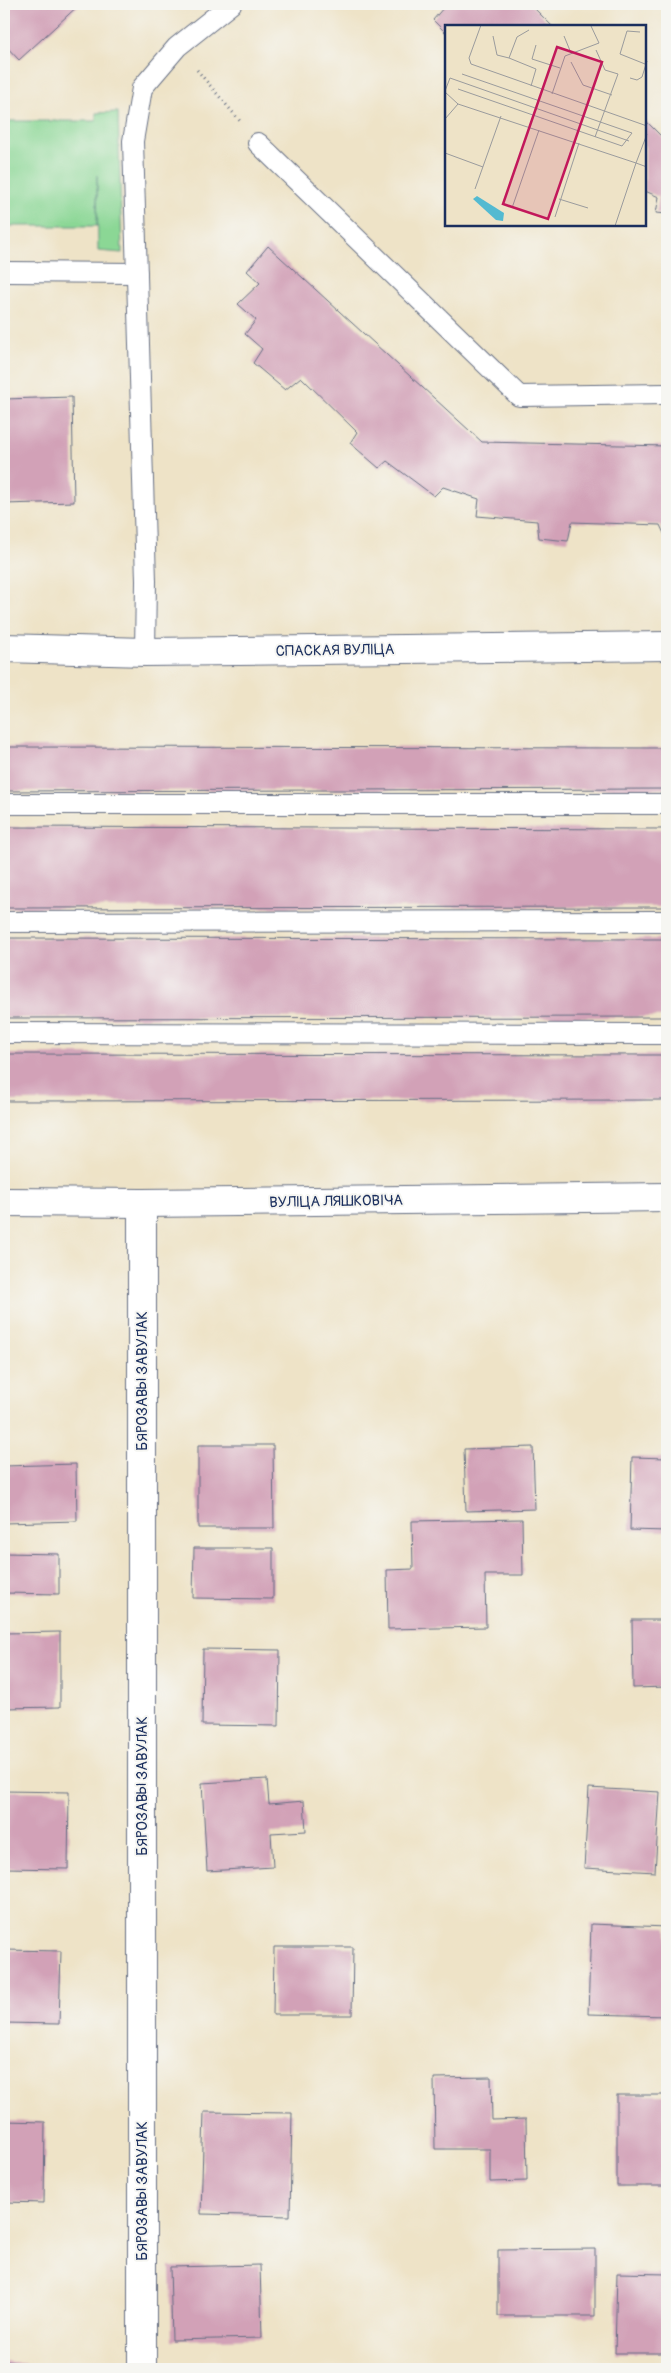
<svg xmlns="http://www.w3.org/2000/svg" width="671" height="2373" viewBox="0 0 671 2373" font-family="Pangolin,sans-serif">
<rect width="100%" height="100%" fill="#f6f6f2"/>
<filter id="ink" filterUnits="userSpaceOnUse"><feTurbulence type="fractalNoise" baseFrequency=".02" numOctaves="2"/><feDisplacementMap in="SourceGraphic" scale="10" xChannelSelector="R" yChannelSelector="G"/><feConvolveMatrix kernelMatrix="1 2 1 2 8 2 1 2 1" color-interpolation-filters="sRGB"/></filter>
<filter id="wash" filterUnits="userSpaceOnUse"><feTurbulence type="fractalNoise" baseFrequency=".0096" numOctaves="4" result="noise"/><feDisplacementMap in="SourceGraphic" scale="20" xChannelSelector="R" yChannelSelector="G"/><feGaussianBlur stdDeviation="1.12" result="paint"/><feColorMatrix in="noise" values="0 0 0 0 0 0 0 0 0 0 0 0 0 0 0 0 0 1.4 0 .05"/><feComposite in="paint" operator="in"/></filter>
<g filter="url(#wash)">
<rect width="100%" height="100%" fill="#eee3c7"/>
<polygon fill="#8bd795" stroke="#53837a" points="118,112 122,253 98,251 97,175 97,226 4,226 4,121 96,121 96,113"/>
<g id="blocks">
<g fill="#d2a1b7">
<polygon points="4,4 80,4 19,60 4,44"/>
<polygon points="441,4 530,4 552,26 446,26 446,33 433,20 444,7"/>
<polygon points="645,120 664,139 667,139 667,214 656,213 659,197 645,191"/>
<polygon points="268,246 482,442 667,446 667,540 660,525 572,522 568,541 539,538 537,521 477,516 479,499 443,487 434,496 387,461 379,468 350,443 357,432 301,377 285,390 253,363 262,349 245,334 256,320 238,304 260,283 247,271"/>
<polygon points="72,397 74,502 4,504 4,399"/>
<polygon points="4,747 667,748 667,789 4,791"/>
<polygon points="4,827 667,829 667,907 4,908"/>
<polygon points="4,938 667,939 667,1017 4,1018"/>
<polygon points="4,1054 667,1055 667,1100 4,1101"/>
<polygon points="198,1445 273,1445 274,1528 198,1528"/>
<polygon points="533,1447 535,1509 466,1511 464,1449"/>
<polygon points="632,1457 667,1458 667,1531 630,1530"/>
<polygon points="76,1464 77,1521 4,1523 4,1466"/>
<polygon points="522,1519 523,1575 485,1575 486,1627 388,1629 387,1570 413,1569 412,1521"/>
<polygon points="194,1548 273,1548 273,1599 193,1598"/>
<polygon points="4,1553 59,1554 59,1594 4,1593"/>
<polygon points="632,1620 667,1620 667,1687 633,1688"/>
<polygon points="60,1632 60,1707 4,1708 4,1633"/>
<polygon points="203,1649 280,1650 279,1726 202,1725"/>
<polygon points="267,1779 269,1804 304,1801 306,1831 271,1833 273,1867 207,1871 202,1783"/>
<polygon points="589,1788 660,1792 655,1872 584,1868"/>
<polygon points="4,1791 69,1792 68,1869 4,1868"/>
<polygon points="591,1924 667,1927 667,2016 588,2014"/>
<polygon points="274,1947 353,1947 352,2015 273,2015"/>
<polygon points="4,1950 61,1951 59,2024 4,2023"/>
<polygon points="491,2077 492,2120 526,2119 527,2181 490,2182 490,2149 435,2149 434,2078"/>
<rect x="617" y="2095" width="50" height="91"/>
<polygon points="204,2112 292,2113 290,2216 201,2214"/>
<polygon points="4,2121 45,2122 44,2203 4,2202"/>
<polygon points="595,2249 595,2316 498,2316 498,2250"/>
<polygon points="260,2265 262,2338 172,2340 170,2267"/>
<polygon points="617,2273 667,2274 667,2353 615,2353"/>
<polygon points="4,2361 56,2368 56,2369 4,2369"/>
<polygon points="170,2367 199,2368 199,2369 170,2369"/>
</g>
</g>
</g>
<g filter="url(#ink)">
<use href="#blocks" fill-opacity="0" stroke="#656e83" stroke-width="1"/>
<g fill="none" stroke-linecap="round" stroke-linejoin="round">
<defs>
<g id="service">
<polyline points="258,143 519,396 667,394"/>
<polyline points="4,272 137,273"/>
<polyline points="145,652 146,581 133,141 142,88 177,47 231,4"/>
<polyline points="4,804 667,804"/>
<polyline points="4,922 667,921"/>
<polyline points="4,1033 667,1034"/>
</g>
<g id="minor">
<polyline points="4,1202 142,1203 667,1197"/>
<polyline points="142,2369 142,1203"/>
</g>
<polyline id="tertiary" points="4,648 145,652 667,646"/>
</defs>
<use href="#service" stroke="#656e83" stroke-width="22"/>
<use href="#minor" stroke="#656e83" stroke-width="30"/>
<use href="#tertiary" stroke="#656e83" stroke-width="30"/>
<polyline stroke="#656e83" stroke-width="3" stroke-dasharray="1 4" stroke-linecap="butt" points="197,70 240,121"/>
<use href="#service" stroke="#fff" stroke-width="20"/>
<use href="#minor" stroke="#fff" stroke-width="28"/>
<use href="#tertiary" stroke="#fff" stroke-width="28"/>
</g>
</g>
<g text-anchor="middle" stroke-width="4" stroke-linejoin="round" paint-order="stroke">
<g font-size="15" fill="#1b2f5e" stroke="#f6f6f2">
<text transform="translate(335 650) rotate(-1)" y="5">СПАСКАЯ ВУЛІЦА</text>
<text transform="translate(336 1201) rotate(-1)" y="5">ВУЛІЦА ЛЯШКОВІЧА</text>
<text transform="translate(142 1381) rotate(-90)" y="5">БЯРОЗАВЫ ЗАВУЛАК</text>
<text transform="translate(142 1786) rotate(-90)" y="5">БЯРОЗАВЫ ЗАВУЛАК</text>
<text transform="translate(142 2191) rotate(-90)" y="5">БЯРОЗАВЫ ЗАВУЛАК</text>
</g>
</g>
<g transform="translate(445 25)">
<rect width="201" height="201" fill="#eee3c7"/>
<path d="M32,171L59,188L58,196L51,195L28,174Z" fill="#53bad1"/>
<path fill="none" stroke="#9a9b9d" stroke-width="1" d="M36,0L24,33L26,39L202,101M84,5L72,12L64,33L91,44L86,61M195,7L182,6L175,29L200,39M48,11L52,30L64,33M119,11L126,28M91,20L87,34L115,43M126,37L138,60L167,70M185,53L192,55L197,52L202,36M13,64L177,121L187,108L17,49M0,66L5,53L184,116M0,67L13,79M107,69L120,31L154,18L146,1M13,79L191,138L170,201M0,94L13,79M202,109L191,138L202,142M150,112L173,49L160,45L151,25M0,128L38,142M30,164L56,91M114,174L143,183M67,183L94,105M110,192L134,118"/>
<path fill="#c2185b" fill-opacity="0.15" stroke="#c2185b" stroke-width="2.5" d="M112,22L157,37L103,194L58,179Z"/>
<rect width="201" height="201" fill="none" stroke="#1b2f5e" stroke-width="2.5"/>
</g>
<rect width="671" height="2373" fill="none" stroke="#f6f6f2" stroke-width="20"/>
</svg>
